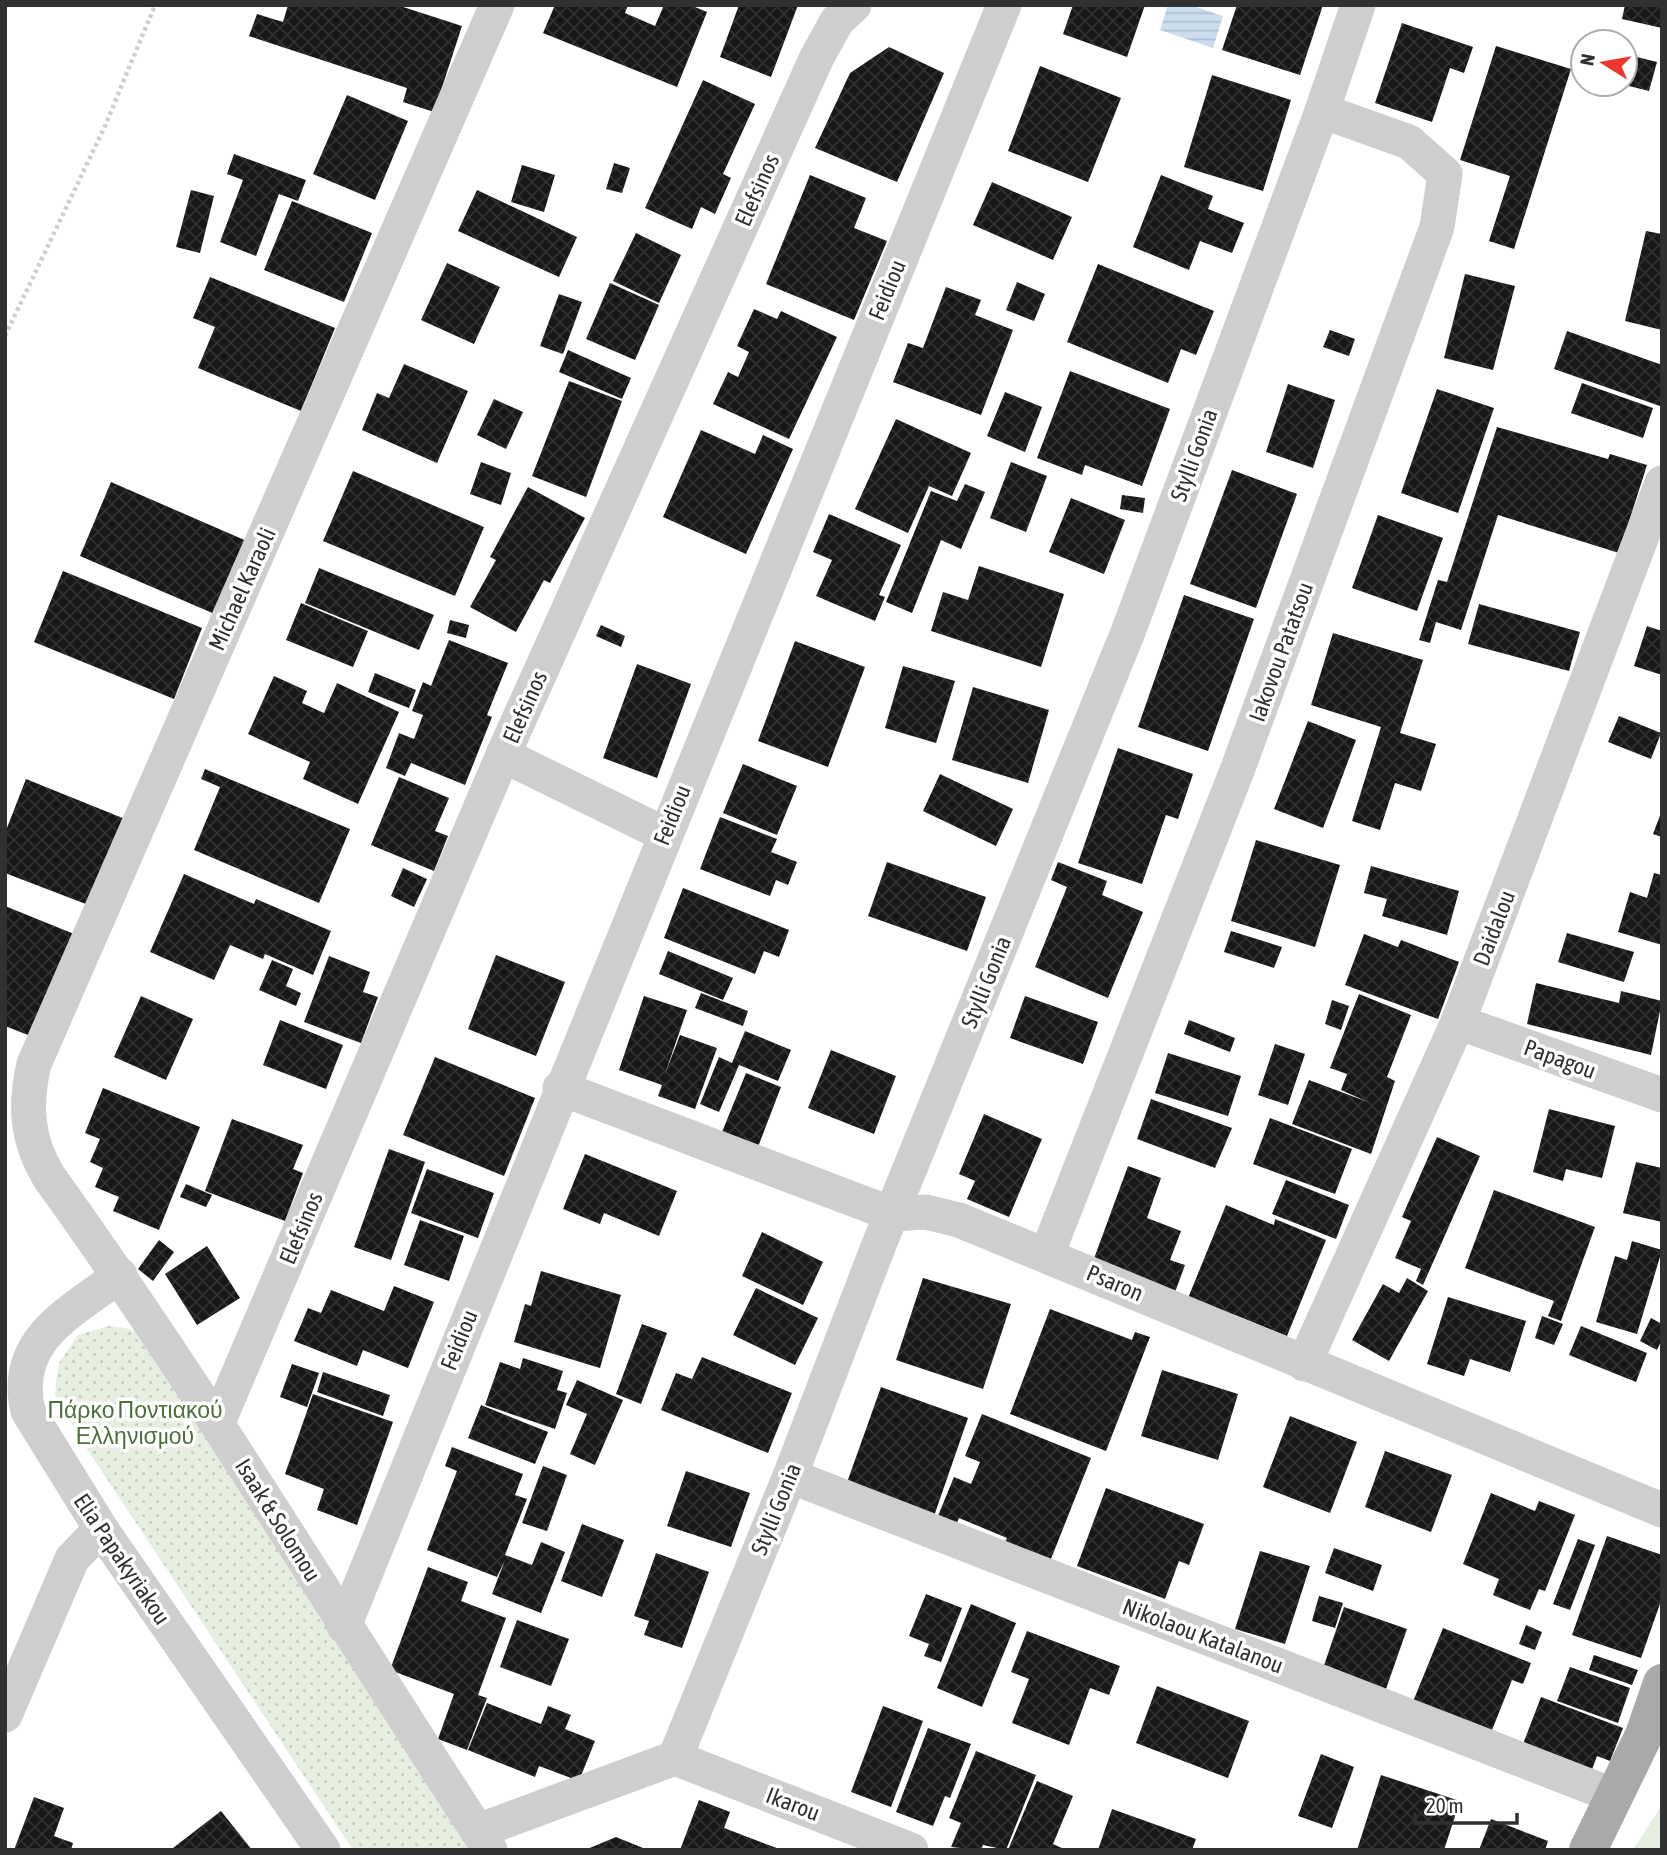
<svg xmlns="http://www.w3.org/2000/svg" width="1667" height="1855" viewBox="0 0 1667 1855" font-family="'Asap Condensed',sans-serif">
<defs>
<pattern id="park-dots" width="8" height="8" patternUnits="userSpaceOnUse" patternTransform="scale(1.75)"><rect width="8" height="8" fill="#e6eedf"/><path d="M2 2h.1M6 6h.1" fill="none" stroke="#c6cdc0" stroke-width="1.8" stroke-linecap="round"/></pattern>
<pattern id="water-rules" width="6" height="5" patternUnits="userSpaceOnUse" patternTransform="scale(1.75)"><rect width="6" height="5" fill="#cbddee"/><path d="M0 2.5h6" fill="none" stroke="#afbecd"/></pattern>
<pattern id="building-cross-hatch" width="8" height="8" patternUnits="userSpaceOnUse" patternTransform="scale(1.75)"><rect width="8" height="8" fill="#181818"/><path d="M0 0l8 8M0 8l8-8" fill="none" stroke="#313131"/></pattern>
</defs>
<rect width="100%" height="100%" fill="#fff"/>
<polygon fill="url(#park-dots)" points="109,1326 130,1329 145,1337 471,1850 353,1850 89,1452 55,1395 56,1381 59,1363 78,1335"/>
<polygon fill="#e6eedf" points="1662,1805 1662,1850 1633,1850"/>
<polygon fill="url(#water-rules)" points="1168,5 1190,5 1223,16 1213,48 1160,30"/>
<g fill="url(#building-cross-hatch)">
<polygon points="288,5 397,5 462,26 434,112 403,102 407,88 249,36 257,14 283,22"/>
<polygon points="555,5 628,5 625,13 655,26 664,5 690,5 707,12 677,87 543,33"/>
<polygon points="739,5 798,5 771,77 720,57"/>
<polygon points="1073,5 1145,5 1127,57 1063,34"/>
<polygon points="1237,5 1323,5 1300,75 1222,50"/>
<polygon points="1625,5 1662,5 1662,28 1622,19"/>
<polygon points="1402,23 1473,47 1464,73 1450,68 1432,122 1375,103"/>
<polygon points="1579,42 1583,43 1583,75 1572,72"/>
<polygon points="1496,46 1571,69 1514,249 1489,241 1510,176 1460,160"/>
<polygon points="889,47 944,73 897,182 815,148 850,73"/>
<polygon points="1625,54 1657,62 1649,91 1625,85"/>
<polygon points="1040,66 1121,98 1088,182 1008,151"/>
<polygon points="1212,75 1291,100 1263,191 1184,167"/>
<polygon points="703,80 755,104 723,174 731,178 715,214 701,207 692,229 645,208"/>
<polygon points="347,95 408,121 375,200 313,174"/>
<polygon points="234,154 306,180 298,201 279,194 256,256 220,242 243,180 227,174"/>
<polygon points="614,163 630,168 622,193 606,189"/>
<polygon points="522,165 555,175 544,212 511,202"/>
<polygon points="810,175 866,198 854,228 887,241 854,320 766,284"/>
<polygon points="1161,175 1213,196 1208,209 1244,223 1232,253 1200,241 1189,270 1133,247"/>
<polygon points="992,182 1072,217 1053,260 973,225"/>
<polygon points="191,190 214,196 200,253 176,247"/>
<polygon points="477,190 577,237 559,277 458,231"/>
<polygon points="292,201 372,233 344,302 264,270"/>
<polygon points="1646,231 1662,234 1662,330 1625,321"/>
<polygon points="636,233 681,255 659,303 613,281"/>
<polygon points="447,263 500,287 474,344 421,320"/>
<polygon points="1098,264 1214,311 1196,355 1181,349 1168,383 1067,342"/>
<polygon points="1465,274 1515,286 1493,370 1444,358"/>
<polygon points="210,277 335,328 301,411 198,368 215,327 193,318"/>
<polygon points="1017,282 1045,294 1034,321 1006,310"/>
<polygon points="610,283 659,305 635,360 586,339"/>
<polygon points="946,287 981,300 975,315 1013,330 981,415 893,382 908,343 923,348"/>
<polygon points="559,294 582,302 563,354 540,346"/>
<polygon points="754,309 777,319 781,311 837,337 789,439 713,404 728,372 738,377 749,352 737,346"/>
<polygon points="1330,330 1355,339 1349,356 1323,347"/>
<polygon points="1567,331 1662,365 1660,406 1554,369"/>
<polygon points="568,350 631,378 622,399 559,372"/>
<polygon points="404,364 468,391 437,463 362,430 377,393 389,398"/>
<polygon points="1070,371 1170,409 1142,486 1085,465 1082,475 1037,458"/>
<polygon points="569,381 622,401 586,497 532,476"/>
<polygon points="1582,383 1653,408 1643,438 1571,413"/>
<polygon points="1288,384 1335,400 1313,468 1266,452"/>
<polygon points="1437,389 1494,408 1458,513 1401,493"/>
<polygon points="1005,392 1042,407 1025,452 987,436"/>
<polygon points="494,399 523,412 506,449 477,435"/>
<polygon points="896,419 971,453 952,496 929,486 908,533 855,509"/>
<polygon points="1497,427 1608,459 1610,454 1647,465 1619,553 1498,515 1461,630 1436,622 1430,643 1419,640 1438,580 1447,582"/>
<polygon points="701,430 755,454 763,435 793,449 746,554 663,517"/>
<polygon points="481,462 511,473 501,505 470,494"/>
<polygon points="1011,462 1047,476 1026,532 990,518"/>
<polygon points="1232,470 1297,494 1256,608 1190,584"/>
<polygon points="353,471 484,527 455,596 323,541"/>
<polygon points="111,482 249,542 217,615 80,556"/>
<polygon points="965,484 985,492 961,549 941,540 912,613 886,602 931,491 957,501"/>
<polygon points="528,487 585,518 550,583 544,580 516,632 470,607 496,560 490,557"/>
<polygon points="1122,495 1145,498 1143,513 1120,509"/>
<polygon points="1071,498 1125,520 1104,574 1049,552"/>
<polygon points="829,514 901,545 879,595 885,597 875,621 816,596 832,560 813,552"/>
<polygon points="1378,515 1443,538 1417,611 1352,588"/>
<polygon points="979,566 1064,594 1041,667 931,631 943,592 968,600"/>
<polygon points="319,568 434,615 419,650 305,603"/>
<polygon points="63,571 202,628 174,699 34,642"/>
<polygon points="1184,595 1254,619 1208,751 1138,727"/>
<polygon points="301,603 368,631 353,667 286,640"/>
<polygon points="1479,604 1580,632 1569,671 1468,644"/>
<polygon points="450,620 469,625 466,638 447,633"/>
<polygon points="601,625 625,636 621,647 596,636"/>
<polygon points="1647,626 1662,631 1662,675 1634,666"/>
<polygon points="1333,633 1423,660 1400,733 1436,744 1421,791 1395,783 1380,830 1352,821 1381,727 1311,705"/>
<polygon points="449,640 508,663 487,715 492,717 465,785 411,763 405,776 386,768 399,733 414,739 423,715 412,711 423,682 431,686"/>
<polygon points="795,641 865,667 828,767 758,741"/>
<polygon points="637,664 691,684 657,778 603,758"/>
<polygon points="903,666 955,681 936,743 885,728"/>
<polygon points="375,673 416,690 409,708 368,692"/>
<polygon points="274,676 307,691 302,703 324,713 337,683 399,712 358,804 303,779 310,762 248,734"/>
<polygon points="973,687 1049,710 1028,783 952,760"/>
<polygon points="1619,716 1661,733 1651,759 1608,742"/>
<polygon points="1308,721 1356,740 1323,828 1274,809"/>
<polygon points="1118,748 1193,774 1178,819 1166,815 1142,884 1078,863"/>
<polygon points="743,764 797,786 777,835 723,813"/>
<polygon points="205,769 350,829 319,903 194,850 220,787 201,779"/>
<polygon points="940,774 1013,809 996,846 923,811"/>
<polygon points="399,777 449,798 435,831 448,836 434,871 371,845"/>
<polygon points="26,779 125,819 91,906 5,873 5,833"/>
<polygon points="1662,810 1662,837 1653,834"/>
<polygon points="720,817 777,839 771,852 797,862 788,885 776,880 770,896 700,869"/>
<polygon points="1256,840 1340,865 1315,947 1231,921"/>
<polygon points="887,862 986,897 967,951 868,916"/>
<polygon points="1058,862 1107,881 1102,895 1143,912 1108,998 1035,967 1067,887 1051,880"/>
<polygon points="1371,866 1459,891 1447,935 1382,916 1387,899 1364,893"/>
<polygon points="403,868 427,879 414,907 391,896"/>
<polygon points="1654,873 1662,875 1662,945 1618,932 1630,892 1647,898"/>
<polygon points="184,874 254,904 256,899 331,931 313,975 265,954 263,959 230,945 214,980 150,952"/>
<polygon points="683,888 789,930 779,957 764,951 755,974 664,938"/>
<polygon points="5,906 79,936 38,1039 5,1026"/>
<polygon points="1231,931 1282,947 1274,968 1224,952"/>
<polygon points="1567,933 1634,952 1624,982 1558,962"/>
<polygon points="1364,934 1398,947 1401,940 1459,962 1438,1019 1345,985"/>
<polygon points="668,951 733,978 723,1000 659,974"/>
<polygon points="496,955 565,982 536,1056 468,1029"/>
<polygon points="329,956 370,972 363,992 378,997 361,1043 304,1022"/>
<polygon points="272,960 293,969 286,986 301,993 296,1006 259,990"/>
<polygon points="1536,983 1619,1003 1621,991 1662,1001 1651,1055 1527,1024"/>
<polygon points="701,993 748,1011 743,1026 695,1008"/>
<polygon points="1359,994 1411,1015 1387,1077 1395,1081 1371,1154 1292,1124 1309,1080 1368,1102 1341,1090 1347,1074 1330,1068"/>
<polygon points="141,996 193,1019 166,1080 114,1057"/>
<polygon points="644,996 687,1010 665,1074 680,1035 717,1048 695,1109 658,1096 662,1085 619,1070"/>
<polygon points="1025,996 1098,1022 1083,1064 1010,1038"/>
<polygon points="1332,1000 1349,1006 1341,1030 1325,1024"/>
<polygon points="280,1020 343,1045 326,1089 263,1065"/>
<polygon points="1189,1020 1235,1038 1230,1052 1184,1034"/>
<polygon points="745,1031 791,1050 778,1081 739,1065 719,1112 700,1104 719,1057 732,1063"/>
<polygon points="1275,1044 1305,1054 1288,1105 1258,1095"/>
<polygon points="831,1050 896,1076 874,1134 808,1108"/>
<polygon points="1168,1053 1241,1076 1228,1116 1155,1093"/>
<polygon points="435,1057 535,1098 504,1176 403,1135"/>
<polygon points="746,1073 781,1087 758,1147 722,1132"/>
<polygon points="103,1088 200,1127 159,1230 113,1211 119,1197 95,1187 103,1168 90,1162 100,1139 85,1133"/>
<polygon points="1151,1099 1232,1128 1215,1168 1137,1139"/>
<polygon points="1549,1109 1615,1126 1602,1178 1566,1169 1563,1181 1533,1172"/>
<polygon points="984,1114 1042,1139 1009,1217 967,1199 975,1181 959,1174"/>
<polygon points="1270,1118 1352,1149 1335,1194 1253,1164"/>
<polygon points="232,1119 303,1145 293,1169 303,1173 285,1221 205,1191"/>
<polygon points="1437,1137 1480,1156 1423,1285 1416,1281 1421,1269 1395,1258 1411,1221 1402,1217"/>
<polygon points="389,1149 425,1162 391,1260 354,1247"/>
<polygon points="585,1154 677,1191 659,1236 604,1213 600,1224 563,1209"/>
<polygon points="1636,1162 1662,1168 1662,1222 1623,1213"/>
<polygon points="1128,1166 1161,1178 1147,1218 1181,1231 1170,1260 1185,1265 1174,1295 1092,1264"/>
<polygon points="427,1169 494,1193 478,1238 411,1213"/>
<polygon points="1286,1180 1349,1205 1336,1239 1272,1214"/>
<polygon points="186,1184 212,1195 206,1207 180,1197"/>
<polygon points="1494,1190 1595,1227 1561,1321 1548,1316 1554,1301 1465,1268"/>
<polygon points="1226,1205 1274,1225 1275,1219 1326,1240 1287,1336 1235,1315 1232,1322 1186,1303"/>
<polygon points="420,1220 464,1236 449,1281 404,1265"/>
<polygon points="762,1232 823,1262 803,1305 742,1276"/>
<polygon points="159,1240 174,1252 153,1281 138,1269"/>
<polygon points="1632,1241 1662,1250 1637,1334 1596,1322 1615,1256 1627,1260"/>
<polygon points="207,1246 240,1298 197,1325 165,1274"/>
<polygon points="541,1271 621,1295 600,1368 514,1342 525,1304 531,1306"/>
<polygon points="923,1278 1011,1304 983,1389 896,1360"/>
<polygon points="1407,1278 1428,1291 1389,1361 1352,1340 1383,1284 1399,1293"/>
<polygon points="394,1286 434,1302 408,1368 363,1350 357,1366 294,1341 308,1308 321,1313 331,1290 384,1311"/>
<polygon points="756,1288 818,1318 795,1365 733,1335"/>
<polygon points="1448,1297 1526,1321 1510,1372 1470,1359 1464,1376 1427,1364"/>
<polygon points="1050,1309 1132,1340 1135,1332 1150,1337 1106,1451 1010,1414"/>
<polygon points="1542,1316 1563,1324 1554,1345 1535,1338"/>
<polygon points="1651,1318 1662,1324 1662,1339 1657,1350 1640,1341"/>
<polygon points="642,1324 667,1333 641,1404 616,1394"/>
<polygon points="1581,1326 1647,1353 1636,1382 1569,1355"/>
<polygon points="702,1357 792,1393 768,1453 661,1410 676,1373 692,1379"/>
<polygon points="523,1358 563,1371 557,1390 567,1393 555,1429 485,1405 500,1362 520,1369"/>
<polygon points="292,1364 319,1373 307,1407 280,1397"/>
<polygon points="1162,1370 1238,1394 1218,1460 1141,1436"/>
<polygon points="323,1372 390,1395 383,1416 317,1392"/>
<polygon points="577,1380 623,1400 595,1465 570,1454 587,1414 566,1405"/>
<polygon points="881,1387 968,1418 932,1522 845,1488"/>
<polygon points="313,1394 393,1422 357,1525 317,1510 324,1489 285,1474"/>
<polygon points="481,1405 548,1432 535,1464 468,1438"/>
<polygon points="982,1414 1091,1458 1049,1564 1003,1546 1007,1538 959,1518 954,1531 935,1523 954,1477 971,1484 980,1462 965,1456"/>
<polygon points="1290,1416 1357,1442 1330,1513 1263,1487"/>
<polygon points="452,1447 523,1474 515,1495 527,1499 505,1555 532,1565 541,1542 565,1552 541,1613 492,1594 505,1560 497,1577 427,1550 457,1471 445,1466"/>
<polygon points="1385,1451 1452,1475 1431,1532 1365,1507"/>
<polygon points="543,1466 567,1475 547,1531 522,1523"/>
<polygon points="686,1471 750,1493 731,1547 667,1526"/>
<polygon points="1106,1488 1204,1524 1189,1565 1179,1561 1165,1599 1077,1566"/>
<polygon points="1491,1493 1535,1511 1539,1501 1575,1515 1545,1591 1539,1589 1530,1610 1493,1595 1499,1579 1463,1564"/>
<polygon points="582,1524 624,1540 602,1597 561,1581"/>
<polygon points="1607,1536 1662,1555 1662,1598 1641,1658 1572,1635"/>
<polygon points="1578,1539 1595,1545 1570,1610 1553,1604"/>
<polygon points="1334,1548 1382,1565 1373,1591 1325,1573"/>
<polygon points="1260,1551 1310,1566 1285,1644 1235,1629"/>
<polygon points="656,1553 709,1572 682,1648 644,1635 649,1621 634,1616"/>
<polygon points="428,1567 468,1582 461,1601 506,1618 478,1695 487,1698 467,1750 438,1739 454,1694 390,1670"/>
<polygon points="926,1594 962,1608 941,1662 924,1656 929,1644 909,1636"/>
<polygon points="1319,1596 1343,1603 1335,1628 1312,1621"/>
<polygon points="971,1604 1016,1623 982,1707 937,1688"/>
<polygon points="1344,1607 1407,1629 1386,1689 1320,1677"/>
<polygon points="517,1620 569,1639 551,1686 500,1667"/>
<polygon points="1526,1625 1542,1632 1535,1650 1519,1644"/>
<polygon points="1443,1628 1531,1663 1523,1684 1512,1680 1490,1735 1412,1704"/>
<polygon points="1027,1631 1120,1666 1109,1695 1090,1688 1069,1745 1012,1723 1029,1679 1011,1672"/>
<polygon points="1594,1655 1638,1670 1632,1685 1589,1670"/>
<polygon points="1570,1667 1630,1688 1618,1723 1557,1701"/>
<polygon points="1157,1686 1249,1721 1228,1778 1136,1743"/>
<polygon points="1541,1697 1623,1728 1610,1761 1597,1756 1589,1778 1520,1752"/>
<polygon points="487,1703 541,1724 548,1706 571,1715 565,1729 595,1741 579,1781 539,1766 535,1777 468,1750"/>
<polygon points="883,1706 923,1721 891,1807 851,1792"/>
<polygon points="928,1728 971,1744 950,1798 945,1796 933,1826 896,1812"/>
<polygon points="976,1751 1036,1775 1006,1850 983,1845 981,1850 951,1847 961,1823 949,1818"/>
<polygon points="1321,1754 1354,1767 1332,1828 1298,1816"/>
<polygon points="1381,1775 1460,1801 1444,1850 1357,1850"/>
<polygon points="1037,1781 1073,1796 1053,1844 1066,1850 1008,1850"/>
<polygon points="34,1797 64,1808 54,1836 73,1843 71,1850 14,1850"/>
<polygon points="699,1800 730,1812 724,1828 782,1850 680,1850"/>
<polygon points="1112,1809 1196,1839 1192,1850 1098,1850"/>
<polygon points="221,1811 252,1850 175,1850 173,1848"/>
<polygon points="1491,1819 1548,1841 1545,1850 1479,1850"/>
<polygon points="616,1837 648,1850 585,1850"/>
</g>
<g fill="none" stroke-linecap="round" stroke-linejoin="round">
<polyline stroke="#cecece" stroke-width="4.5" stroke-dasharray="3.5 3.5" stroke-linecap="butt" points="5,336 105,126 155,5"/>
<g stroke="#cecece" stroke-width="35">
<polyline points="503,755 664,834"/>
<polyline points="1458,1022 1662,1095"/>
<polyline points="560,1088 892,1214 926,1212 959,1220 1662,1510"/>
<polyline points="1047,1254 1238,768 1437,227 1445,174 1409,142 1322,111"/>
<path d="M120,1275C71,1313 11,1339 28,1411L101,1529L323,1850"/>
<polyline points="1304,1364 1458,1022 1662,483"/>
<polyline points="218,1422 503,755 817,57 837,21 854,5"/>
<polyline points="790,1476 1615,1796"/>
<polyline points="344,1626 1004,5"/>
<polyline points="5,1715 72,1559 101,1529"/>
<polyline points="675,1758 911,1850"/>
<polyline points="478,1831 675,1758 790,1476 880,1242 1128,632 1322,111 1358,5"/>
<path d="M490,1850C343,1626 206,1395 49,1177C27,1141 24,1106 34,1064L497,5"/>
</g>
<polyline stroke="#a9a9a9" stroke-width="38" points="1588,1850 1644,1735 1662,1683"/>
</g>
<g text-anchor="middle" stroke-width="7" stroke-linejoin="round" paint-order="stroke">
<g font-size="23" fill="#313131" stroke="#fff">
<text transform="translate(757 190) rotate(-66)" y="8">Elefsinos</text>
<text transform="translate(887 290) rotate(-68)" y="8">Feidiou</text>
<text transform="translate(1194 455) rotate(-70)" y="8">Stylli Gonia</text>
<text transform="translate(242 589) rotate(-66)" y="8">Michael Karaoli</text>
<text transform="translate(1281 652) rotate(-70)" y="8">Iakovou Patatsou</text>
<text transform="translate(525 707) rotate(-66)" y="8">Elefsinos</text>
<text transform="translate(672 815) rotate(-68)" y="8">Feidiou</text>
<text transform="translate(1494 928) rotate(-69)" y="8">Daidalou</text>
<text transform="translate(986 982) rotate(-68)" y="8">Stylli Gonia</text>
<text transform="translate(1560 1059) rotate(20)" y="8">Papagou</text>
<text transform="translate(301 1228) rotate(-67)" y="8">Elefsinos</text>
<text transform="translate(1115 1283) rotate(23)" y="8">Psaron</text>
<text transform="translate(459 1340) rotate(-68)" y="8">Feidiou</text>
<text transform="translate(776 1509) rotate(-68)" y="8">Stylli Gonia</text>
<text transform="translate(278 1520) rotate(58)" y="8">Isaak &amp; Solomou</text>
<text transform="translate(122 1559) rotate(56)" y="8">Elia Papakyriakou</text>
<text transform="translate(1203 1636) rotate(21)" y="8">Nikolaou Katalanou</text>
<text transform="translate(793 1804) rotate(21)" y="8">Ikarou</text>
</g>
<g font-size="23" fill="#4e6f3c" stroke="#fff">
<text x="135" y="1418">Πάρκο Ποντιακού<tspan x="135" dy="26">Ελληνισμού</tspan></text>
</g>
</g>
<rect width="1667" height="1855" fill="none" stroke="#313131" stroke-width="14"/>
<g transform="translate(1604 63) rotate(281)"><circle r="33" fill="#ffffff" stroke="#adadad" stroke-width="2"/>
<path d="M0-5L12 26L0 18L-12 26Z" fill="#ec372f"/>
<text y="-10" font-size="19" font-weight="bold" text-anchor="middle" fill="#313131">N</text>
</g>
<path d="M1415 1813v10h102v-10" fill="none" stroke="#313131" stroke-width="3.5"/>
<text x="1426" y="1813" font-size="21" fill="#313131" stroke="#ffffff" stroke-width="5" paint-order="stroke">20 m</text>
</svg>
